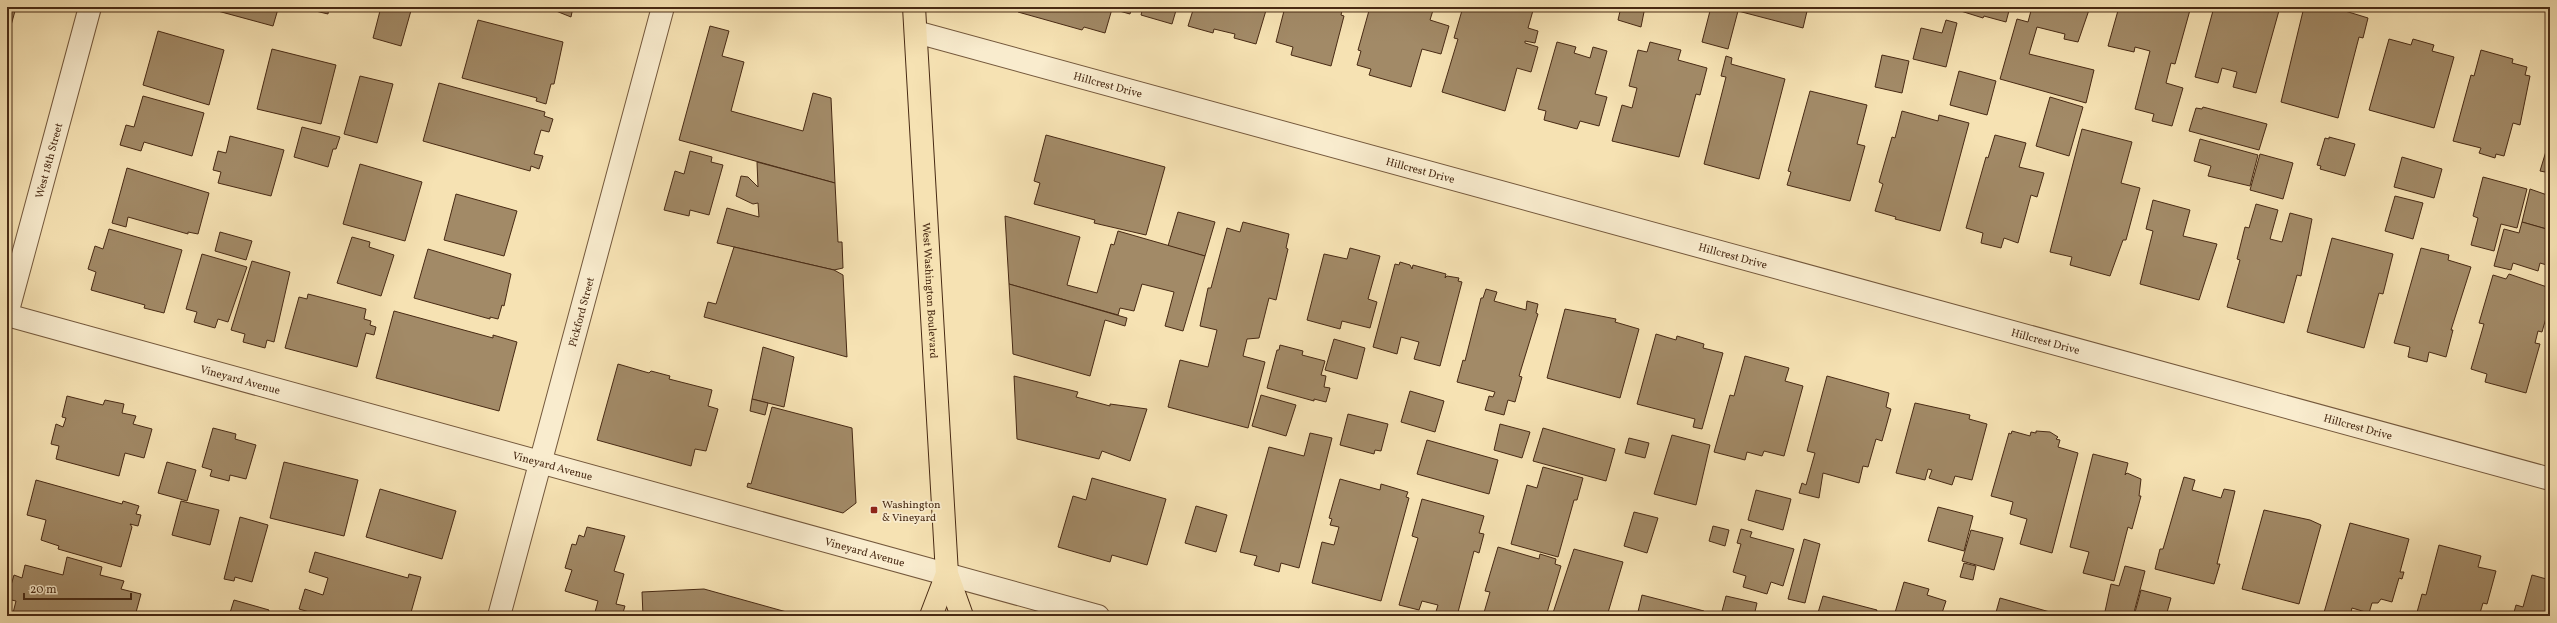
<svg xmlns="http://www.w3.org/2000/svg" width="2557" height="623" viewBox="0 0 2557 623" font-family="Vollkorn,serif">
<rect width="100%" height="100%" fill="#f6e2b3"/>
<filter id="stains"><feTurbulence type="fractalNoise" baseFrequency=".005" numOctaves="4"/><feColorMatrix values="0 0 0 0 .2 0 0 0 0 .09 0 0 0 0 .02 0 0 0 .5 -.17"/></filter>
<radialGradient id="worn" r=".72"><stop offset=".6" stop-color="#630" stop-opacity="0"/><stop offset="1" stop-color="#630" stop-opacity=".3"/></radialGradient>
<g fill="#a28a67" stroke="#482a14">
<polygon points="7,7 11,7 11,10 15,11 10,29 7,28"/>
<polygon points="203,7 271,7 278,9 273,26"/>
<polygon points="299,7 329,7 328,14"/>
<polygon points="381,7 412,7 401,46 373,38"/>
<polygon points="546,7 573,7 571,17"/>
<polygon points="1020,7 1132,7 1130,14 1112,9 1105,33 1084,27 1082,30 1018,12"/>
<polygon points="1143,7 1177,7 1172,24 1141,15"/>
<polygon points="1194,7 1267,7 1256,44 1234,38 1235,34 1214,29 1213,33 1188,26"/>
<polygon points="1285,7 1343,7 1341,15 1344,16 1331,66 1291,55 1293,47 1276,42"/>
<polygon points="1370,7 1434,7 1430,20 1449,26 1441,54 1422,49 1411,87 1369,75 1371,69 1357,65 1361,51 1358,50"/>
<polygon points="1463,7 1534,7 1528,28 1538,31 1535,43 1525,41 1525,43 1538,47 1531,72 1517,68 1505,111 1442,92 1458,39 1454,38"/>
<polygon points="1621,7 1645,7 1641,27 1618,20"/>
<polygon points="1711,7 1738,11 1728,49 1702,42"/>
<polygon points="1739,7 1808,7 1803,28 1738,11"/>
<polygon points="1948,7 2010,7 2006,22 1984,16 1983,18"/>
<polygon points="2032,7 2090,7 2078,42 2064,39 2065,34 2037,27 2029,54 2094,70 2086,103 2000,79 2017,19 2028,22"/>
<polygon points="2119,7 2181,7 2190,10 2175,64 2171,63 2166,83 2183,88 2172,126 2152,121 2154,114 2135,109 2150,51 2135,47 2134,52 2108,46"/>
<polygon points="2214,7 2280,7 2256,93 2233,87 2237,72 2222,68 2218,83 2195,77"/>
<polygon points="2304,7 2332,7 2368,18 2363,38 2359,37 2338,118 2281,102"/>
<polygon points="478,20 563,42 554,84 551,84 546,104 536,101 537,98 462,78"/>
<polygon points="1946,20 1957,23 1946,67 1913,59 1921,28 1942,33"/>
<polygon points="710,26 729,31 722,56 744,62 731,111 803,131 813,93 831,98 835,183 679,140"/>
<polygon points="158,31 224,50 209,105 143,85"/>
<polygon points="2389,39 2411,45 2413,39 2434,45 2432,51 2454,57 2434,128 2369,110"/>
<polygon points="1557,42 1576,47 1574,53 1590,58 1593,47 1607,51 1595,94 1607,97 1599,126 1580,121 1577,129 1544,120 1546,111 1538,109"/>
<polygon points="1650,42 1681,50 1678,60 1707,68 1700,95 1696,94 1679,157 1612,141 1622,105 1632,108 1637,88 1629,86 1638,50 1647,52"/>
<polygon points="272,49 336,65 321,124 257,109"/>
<polygon points="2481,50 2513,59 2512,63 2527,67 2525,75 2530,76 2520,125 2513,123 2504,156 2496,154 2495,158 2479,153 2481,148 2453,141 2471,75 2474,76"/>
<polygon points="1882,55 1909,61 1902,93 1875,87"/>
<polygon points="1726,56 1732,58 1731,64 1785,79 1759,179 1704,164 1726,77 1721,76"/>
<polygon points="1959,71 1996,81 1987,115 1950,105"/>
<polygon points="360,76 393,84 377,143 344,134"/>
<polygon points="439,83 545,112 544,116 553,119 549,132 541,130 534,154 543,156 539,169 531,166 530,171 423,141"/>
<polygon points="1810,91 1867,105 1857,144 1865,146 1850,201 1787,185 1791,172 1788,171"/>
<polygon points="143,96 204,113 192,156 144,142 141,151 120,145 126,125 134,127"/>
<polygon points="2050,97 2083,107 2069,156 2036,146"/>
<polygon points="2203,107 2267,124 2259,150 2189,131 2196,108 2202,109"/>
<polygon points="1902,111 1938,121 1939,115 1969,123 1940,231 1895,219 1896,217 1875,211 1883,184 1879,182 1892,137 1895,138"/>
<polygon points="302,127 340,137 336,149 333,149 328,167 294,157"/>
<polygon points="2082,129 2132,142 2121,183 2140,188 2126,240 2123,240 2110,276 2070,265 2072,257 2050,252"/>
<polygon points="1046,135 1165,167 1146,235 1094,223 1095,220 1034,204 1040,183 1034,181"/>
<polygon points="1995,135 2026,143 2019,167 2044,173 2037,197 2031,195 2018,243 2004,238 2001,248 1981,243 1983,233 1966,228 1986,157 1988,158"/>
<polygon points="230,136 284,150 271,196 218,183 221,172 213,170 218,151 226,153"/>
<polygon points="2329,137 2355,144 2345,176 2320,169 2321,166 2317,165 2325,138 2329,139"/>
<polygon points="2550,138 2550,173 2540,171"/>
<polygon points="2200,139 2258,155 2250,186 2208,176 2211,166 2194,161"/>
<polygon points="690,151 712,157 711,162 723,165 709,215 690,210 689,216 664,210 675,171 684,174"/>
<polygon points="2260,154 2293,163 2283,199 2250,190"/>
<polygon points="2402,157 2442,169 2434,198 2394,187"/>
<polygon points="757,162 835,183 838,242 842,242 843,268 834,270 717,243 727,208 759,217 758,203 753,204 736,196 741,176 748,177 758,187"/>
<polygon points="360,164 422,182 405,241 343,224"/>
<polygon points="127,168 209,193 198,234 188,232 188,234 128,217 126,227 112,223"/>
<polygon points="2483,177 2527,189 2517,228 2501,224 2494,251 2471,245 2478,218 2473,216"/>
<polygon points="2530,189 2550,196 2550,230 2522,222"/>
<polygon points="456,194 517,211 504,256 444,240"/>
<polygon points="2395,196 2423,203 2413,239 2385,231"/>
<polygon points="2153,200 2190,210 2183,236 2217,244 2199,300 2140,284 2153,231 2146,229"/>
<polygon points="2256,204 2278,210 2270,239 2282,242 2290,213 2312,219 2301,276 2297,275 2284,323 2227,307 2240,260 2237,259 2245,227 2249,228"/>
<polygon points="1178,212 1215,222 1205,256 1168,246"/>
<polygon points="1005,216 1080,237 1067,285 1097,293 1111,244 1114,245 1118,231 1205,256 1183,331 1165,326 1174,292 1142,284 1134,311 1120,308 1118,315 1009,284"/>
<polygon points="1243,222 1289,234 1286,248 1288,249 1276,300 1269,298 1259,338 1247,339 1243,356 1265,362 1248,428 1168,407 1180,360 1208,367 1217,330 1200,326 1208,288 1211,288 1227,228 1240,232"/>
<polygon points="2522,222 2550,230 2550,266 2540,263 2538,271 2513,263 2511,270 2494,266 2504,229 2519,233"/>
<polygon points="109,229 182,250 164,313 144,308 145,305 91,290 96,272 88,269 95,246 103,249"/>
<polygon points="220,232 252,241 246,260 215,251"/>
<polygon points="352,237 370,242 369,247 394,255 381,296 337,283"/>
<polygon points="2332,238 2393,254 2383,294 2379,293 2364,348 2307,332"/>
<polygon points="734,247 834,270 843,275 847,357 704,317 708,302 716,304"/>
<polygon points="1350,248 1380,256 1368,299 1377,302 1370,328 1342,321 1340,329 1307,320 1324,254 1347,259"/>
<polygon points="2421,248 2449,255 2448,260 2471,267 2451,330 2453,330 2446,357 2429,352 2427,362 2408,357 2410,347 2394,343"/>
<polygon points="428,249 511,274 504,306 502,305 498,319 490,317 490,319 414,298"/>
<polygon points="202,254 247,267 228,322 218,319 215,328 194,322 197,312 186,309"/>
<polygon points="252,261 290,272 274,342 267,340 265,348 243,342 245,334 231,330"/>
<polygon points="1400,262 1410,265 1412,269 1413,265 1446,274 1445,278 1447,276 1459,278 1458,281 1462,282 1440,366 1414,359 1419,342 1401,337 1397,354 1373,347 1395,264 1399,265"/>
<polygon points="2509,274 2550,288 2550,304 2542,332 2538,331 2535,343 2540,344 2526,393 2485,382 2487,374 2471,369 2484,324 2479,323 2493,275 2506,279"/>
<polygon points="1009,284 1127,318 1125,326 1105,320 1090,376 1013,354"/>
<polygon points="1486,289 1497,292 1494,301 1526,310 1527,301 1538,304 1536,313 1538,314 1519,376 1522,377 1515,402 1508,400 1504,415 1485,410 1489,396 1493,397 1495,392 1457,382 1463,360 1465,361 1481,298 1483,298"/>
<polygon points="308,294 366,309 364,319 371,321 370,325 376,327 374,335 366,333 357,367 285,348 299,297 307,299"/>
<polygon points="1565,309 1616,319 1615,322 1639,329 1620,398 1547,378"/>
<polygon points="394,311 493,338 493,335 517,342 499,411 376,378"/>
<polygon points="1656,334 1676,340 1677,336 1704,344 1703,348 1723,353 1702,429 1693,427 1695,419 1637,404"/>
<polygon points="1334,339 1365,348 1357,379 1325,370"/>
<polygon points="1280,345 1303,351 1302,355 1325,361 1321,375 1326,376 1324,387 1330,388 1326,402 1314,399 1314,401 1267,388 1277,350 1279,350"/>
<polygon points="763,347 794,357 784,407 752,399"/>
<polygon points="1745,356 1789,368 1785,381 1803,386 1784,456 1764,451 1762,456 1747,452 1745,460 1714,452 1730,395 1734,396"/>
<polygon points="618,364 649,373 651,371 670,376 669,379 712,390 708,406 718,409 706,451 695,449 691,466 597,440"/>
<polygon points="1014,376 1078,392 1076,397 1110,406 1110,404 1147,409 1130,461 1102,451 1099,459 1017,439"/>
<polygon points="1827,376 1889,393 1886,407 1891,409 1882,441 1876,439 1868,467 1863,466 1859,483 1823,473 1819,498 1799,493 1802,483 1806,485 1815,453 1807,451"/>
<polygon points="1410,391 1444,401 1435,432 1401,422"/>
<polygon points="1261,395 1296,405 1286,436 1252,426"/>
<polygon points="67,396 103,405 105,400 124,404 122,413 136,416 133,424 152,429 144,458 125,453 119,476 56,459 59,446 51,444 56,424 63,427 66,418 62,417"/>
<polygon points="752,399 768,403 765,415 750,411"/>
<polygon points="1915,403 1970,415 1969,419 1987,424 1972,480 1955,476 1952,485 1929,478 1932,470 1928,469 1925,480 1896,473"/>
<polygon points="772,407 852,428 856,503 843,513 747,487 748,483 751,484"/>
<polygon points="1348,414 1388,424 1381,451 1375,450 1374,454 1340,445"/>
<polygon points="1500,424 1530,432 1522,458 1494,450"/>
<polygon points="213,428 236,434 235,439 256,445 246,479 230,475 229,481 210,476 212,470 202,467"/>
<polygon points="1543,428 1615,449 1606,481 1533,461"/>
<polygon points="2012,431 2030,436 2031,432 2036,433 2036,431 2050,432 2058,437 2056,439 2060,440 2058,447 2078,453 2052,553 2020,544 2027,519 2010,514 2013,502 1991,496 2009,433 2011,434"/>
<polygon points="1310,433 1332,438 1299,568 1281,563 1279,572 1254,565 1257,556 1240,552 1269,447 1304,456"/>
<polygon points="1672,435 1710,445 1696,505 1654,494"/>
<polygon points="1629,438 1649,443 1645,458 1625,453"/>
<polygon points="1427,440 1498,460 1489,494 1417,474"/>
<polygon points="2093,454 2128,463 2125,475 2127,473 2141,479 2139,496 2141,496 2132,529 2128,527 2114,581 2083,573 2089,552 2070,547"/>
<polygon points="167,462 196,470 187,501 158,493"/>
<polygon points="284,462 358,480 344,536 270,518"/>
<polygon points="1543,467 1583,478 1577,500 1574,500 1558,557 1511,544 1527,485 1537,488"/>
<polygon points="2184,477 2195,480 2192,490 2221,498 2224,489 2235,491 2217,564 2220,564 2214,584 2155,569 2160,549 2163,549"/>
<polygon points="1092,478 1166,499 1147,565 1112,555 1110,562 1058,547 1073,496 1086,500"/>
<polygon points="1340,479 1380,490 1381,484 1408,492 1406,497 1409,498 1381,601 1312,583 1322,542 1334,545 1339,527 1330,525 1332,519 1329,518"/>
<polygon points="36,480 122,504 123,501 139,506 136,514 141,515 138,526 130,524 132,527 121,567 58,549 59,546 41,540 46,520 27,515"/>
<polygon points="380,489 456,511 442,559 366,537"/>
<polygon points="1756,490 1791,499 1783,530 1748,520"/>
<polygon points="1422,499 1484,516 1479,533 1484,534 1479,553 1474,551 1457,616 1435,615 1438,605 1422,601 1419,610 1399,605 1418,538 1412,536"/>
<polygon points="181,501 219,510 210,545 172,535"/>
<polygon points="1196,506 1227,515 1216,552 1185,543"/>
<polygon points="1938,507 1973,516 1964,551 1928,541"/>
<polygon points="2264,510 2310,520 2321,525 2299,604 2242,589"/>
<polygon points="1634,512 1658,518 1647,553 1624,546"/>
<polygon points="240,517 268,525 252,582 235,577 234,581 224,579"/>
<polygon points="2350,523 2409,539 2400,572 2404,572 2402,579 2399,578 2392,602 2381,599 2378,603 2372,603 2369,613 2352,608 2350,616 2323,616"/>
<polygon points="1713,526 1729,530 1725,546 1709,541"/>
<polygon points="587,527 625,536 614,571 624,574 616,604 625,606 622,616 594,616 598,601 565,591 572,570 565,568 572,544 576,545 579,535 584,537"/>
<polygon points="1741,529 1752,532 1750,537 1794,549 1783,586 1771,582 1767,594 1743,587 1746,576 1733,572 1741,544 1737,543"/>
<polygon points="1971,530 2003,538 1994,570 1962,561"/>
<polygon points="1804,539 1820,544 1805,603 1788,599"/>
<polygon points="2439,545 2481,556 2478,567 2496,571 2487,604 2483,603 2480,613 2487,616 2416,616 2422,594 2426,595"/>
<polygon points="1498,547 1539,559 1540,554 1556,559 1555,564 1561,566 1546,616 1483,616 1490,592 1485,591"/>
<polygon points="1574,549 1623,562 1607,616 1552,616"/>
<polygon points="315,552 408,578 409,574 421,577 410,616 323,616 299,609 305,589 323,595 328,578 309,572"/>
<polygon points="67,557 102,567 100,575 124,581 121,589 141,594 135,616 23,616 13,613 16,601 7,599 14,575 22,578 25,565 63,575"/>
<polygon points="1964,563 1976,566 1973,580 1960,577"/>
<polygon points="2125,566 2145,571 2133,616 2104,616 2111,584 2119,586"/>
<polygon points="2532,575 2550,580 2550,616 2513,616 2516,605 2523,607"/>
<polygon points="1904,582 1929,589 1927,595 1946,601 1941,616 1894,616"/>
<polygon points="704,589 801,616 643,616 642,592"/>
<polygon points="2141,590 2171,598 2166,616 2134,616"/>
<polygon points="1642,595 1704,611 1702,616 1637,616"/>
<polygon points="1726,596 1757,603 1754,616 1721,615"/>
<polygon points="1823,596 1877,610 1875,616 1817,616"/>
<polygon points="2000,598 2057,614 2056,616 1995,616"/>
<polygon points="234,600 269,610 267,616 229,616"/>
</g>
<g fill="none" stroke-linecap="round" stroke-linejoin="round">
<defs>
<g id="minor">
<path id="s1" d="M916,32L2550,479"/>
<path id="s2" d="M7,314L90,7"/>
<path id="s3" d="M7,315L1098,616"/>
<path id="s4" d="M499,616L663,7"/>
</g>
<g id="major">
<path id="s5" d="M914,7L947,574L962,616"/>
<polyline points="931,616 947,574"/>
</g>
</defs>
<use href="#minor" stroke="#74583c" stroke-width="24"/>
<use href="#major" stroke="#482a14" stroke-width="24"/>
<use href="#minor" stroke="#f9ecce" stroke-width="22"/>
<use href="#major" stroke="#f6e2b3" stroke-width="22"/>
</g>
<rect fill="#8f2418" stroke="#f9ecce" stroke-width="1.5" x="870" y="506" width="8" height="8" rx="2"/>
<g text-anchor="middle" stroke-width="3.5" stroke-linejoin="round" paint-order="stroke">
<g font-size="11" fill="#482a14" stroke="#f9ecce">
<text dy="4" stroke="none"><textPath href="#s1" startOffset="199">Hillcrest Drive</textPath></text>
<text dy="4" stroke="none"><textPath href="#s2" startOffset="159">West 18th Street</textPath></text>
<text dy="4" stroke="none"><textPath href="#s1" startOffset="523">Hillcrest Drive</textPath></text>
<text dy="4" stroke="none"><textPath href="#s1" startOffset="847">Hillcrest Drive</textPath></text>
<text dy="4" stroke="none"><textPath href="#s5" startOffset="284">West Washington Boulevard</textPath></text>
<text dy="4" stroke="none"><textPath href="#s4" startOffset="315">Pickford Street</textPath></text>
<text dy="4" stroke="none"><textPath href="#s1" startOffset="1171">Hillcrest Drive</textPath></text>
<text dy="4" stroke="none"><textPath href="#s3" startOffset="242">Vineyard Avenue</textPath></text>
<text dy="4" stroke="none"><textPath href="#s1" startOffset="1495">Hillcrest Drive</textPath></text>
<text dy="4" stroke="none"><textPath href="#s3" startOffset="566">Vineyard Avenue</textPath></text>
<text dy="4" stroke="none"><textPath href="#s3" startOffset="890">Vineyard Avenue</textPath></text>
</g>
<g font-size="11" fill="#482a14" stroke="#f9ecce" text-anchor="start">
<text x="882" y="508">Washington<tspan x="882" dy="13">&amp; Vineyard</tspan></text>
</g>
</g>
<rect width="2557" height="623" fill="none" stroke="#f6e2b3" stroke-width="24"/>
<rect x="8" y="8" width="2541" height="607" fill="none" stroke="#482a14" stroke-width="2"/>
<rect x="12" y="12" width="2533" height="599" fill="none" stroke="#482a14"/>
<path d="M24 593v6h107v-6" fill="none" stroke="#482a14" stroke-width="2"/>
<text x="30" y="593" font-size="12" fill="#482a14" stroke="#f9ecce" stroke-width="3" paint-order="stroke">20 m</text>
<rect width="100%" height="100%" filter="url(#stains)"/>
<rect width="100%" height="100%" fill="url(#worn)"/>
</svg>
